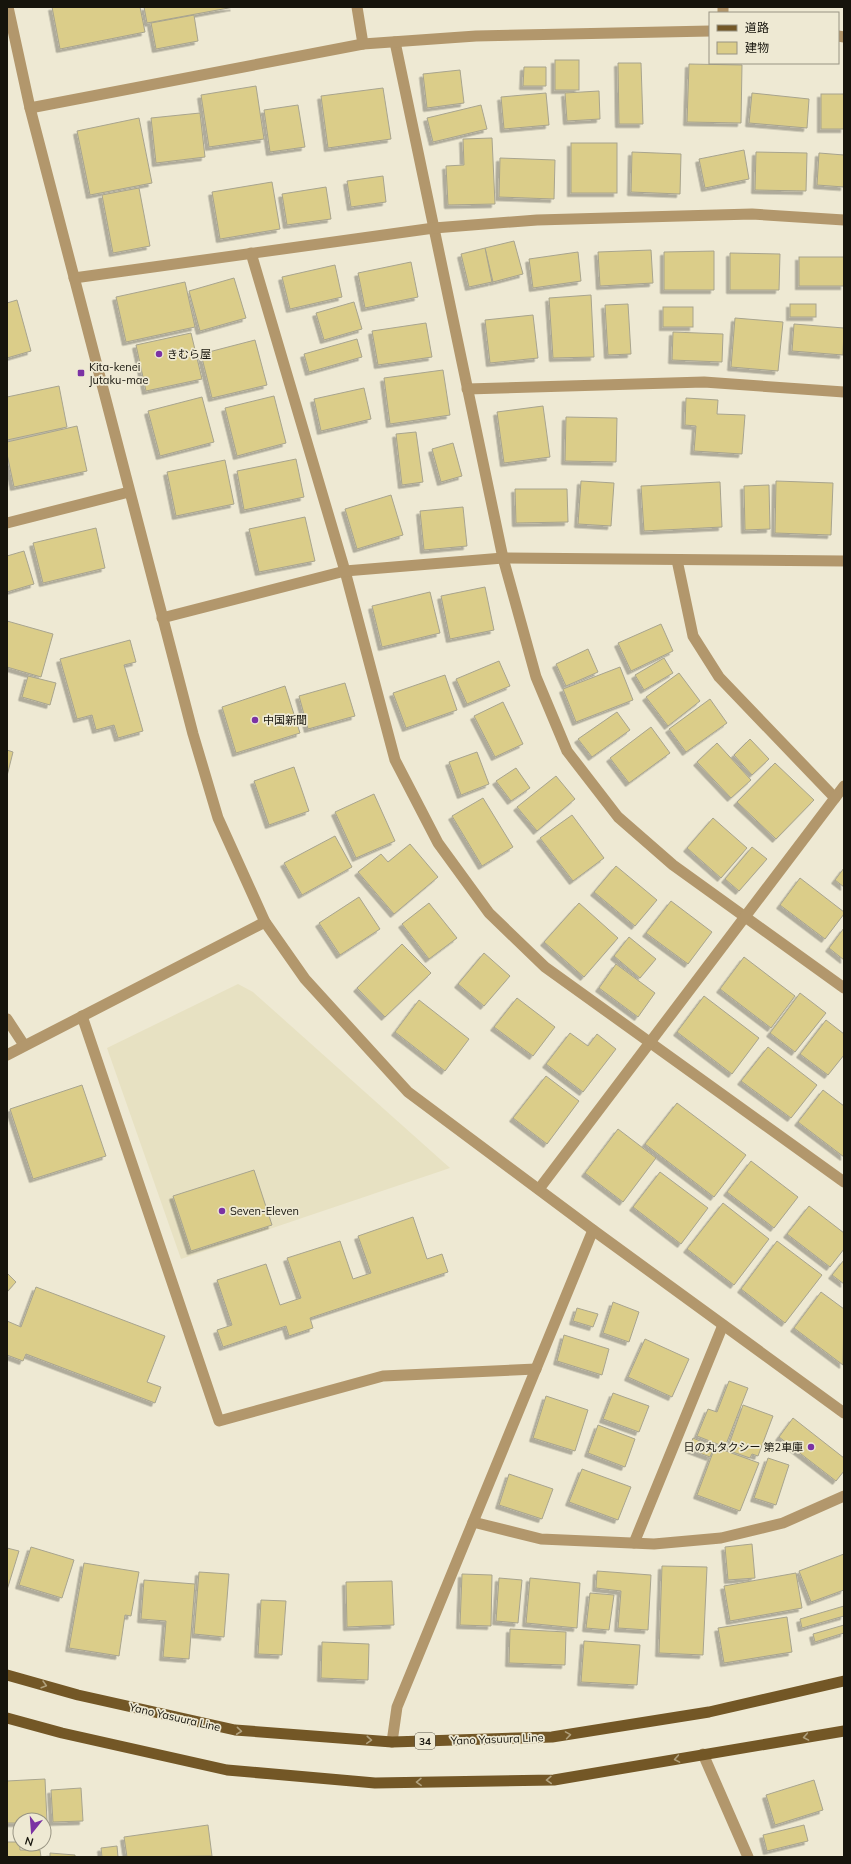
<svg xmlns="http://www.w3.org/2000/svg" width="851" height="1864" viewBox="0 0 851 1864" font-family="Mulish,'Noto Sans JP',sans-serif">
<defs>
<filter id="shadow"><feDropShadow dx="-3.5" dy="3.5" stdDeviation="0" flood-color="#0004"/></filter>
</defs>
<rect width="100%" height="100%" fill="#eee9d3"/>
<polygon fill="#e7e1c2" points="238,984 253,992 450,1168 181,1259 107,1048"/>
<g fill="#dbcd89" stroke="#a8a48e" filter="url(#shadow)">
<polygon points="52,7 140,7 145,32 60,49"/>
<polygon points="144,7 234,7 147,23"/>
<polygon points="194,15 198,41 156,49 151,23"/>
<rect x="555" y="60" width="24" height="30"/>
<polygon points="618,63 641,63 643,124 619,124"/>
<polygon points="689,64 742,65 741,123 687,122"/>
<polygon points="524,67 546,67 546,86 523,86"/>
<polygon points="460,70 464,103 427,108 423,74"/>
<polygon points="256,86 264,139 209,147 201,95"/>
<polygon points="383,88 391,139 328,148 321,96"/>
<polygon points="599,91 600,119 567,121 565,93"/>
<polygon points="546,93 549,125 504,129 501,97"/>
<polygon points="752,93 809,99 807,128 749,123"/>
<rect x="821" y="94" width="23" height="35"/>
<polygon points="298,105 305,147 270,152 264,110"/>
<polygon points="481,105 487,129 433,142 427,118"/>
<polygon points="200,113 205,157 156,163 151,118"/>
<polygon points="139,118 152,183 90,195 77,131"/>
<polygon points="492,138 495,204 448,205 446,166 464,165 463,139"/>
<rect x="571" y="143" width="46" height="50"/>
<polygon points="744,150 749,179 705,188 699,159"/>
<polygon points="632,152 681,154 680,194 631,192"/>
<polygon points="756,152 807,153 806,191 755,190"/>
<polygon points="819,153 844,155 844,187 817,185"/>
<polygon points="500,158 555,160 554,199 499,197"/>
<polygon points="383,176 386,202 351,207 347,181"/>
<polygon points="272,182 280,229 220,239 212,192"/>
<polygon points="326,187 331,219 287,225 282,194"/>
<polygon points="139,188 150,246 113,253 102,195"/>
<polygon points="514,241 523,274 493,282 485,248"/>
<polygon points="485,248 492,282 469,287 461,254"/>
<polygon points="651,250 653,283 600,286 598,252"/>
<polygon points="714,251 714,290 664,290 664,252"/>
<polygon points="578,252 581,281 533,288 529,259"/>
<polygon points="730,253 780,254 779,290 730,290"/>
<rect x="799" y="257" width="45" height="29"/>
<polygon points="411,262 418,297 365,308 358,273"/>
<polygon points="335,265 342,297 290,309 282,277"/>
<polygon points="234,278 246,318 200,331 189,291"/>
<polygon points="185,282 195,327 126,342 116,297"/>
<polygon points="591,295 594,357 553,358 549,298"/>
<polygon points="17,300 31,351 7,358 7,303"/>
<polygon points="354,302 362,329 324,340 316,313"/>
<polygon points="628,304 631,354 608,355 605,305"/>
<rect x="790" y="304" width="26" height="13"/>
<rect x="663" y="307" width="30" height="20"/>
<polygon points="533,315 538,358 490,363 485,320"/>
<polygon points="735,318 783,322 778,371 731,367"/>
<polygon points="426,323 432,357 378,365 372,331"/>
<polygon points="794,324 844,328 843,355 792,351"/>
<polygon points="673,332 723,334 722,362 672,360"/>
<polygon points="191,333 202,379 146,391 136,345"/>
<polygon points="357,339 362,357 309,372 304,354"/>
<polygon points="255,340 267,385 212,398 201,354"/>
<polygon points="443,370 450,415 390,424 384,378"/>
<polygon points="59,386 67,427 7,440 7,397"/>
<polygon points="364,388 371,419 321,431 314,399"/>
<polygon points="274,396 286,443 237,456 225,408"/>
<polygon points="202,397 214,442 160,456 148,411"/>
<polygon points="686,398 718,400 717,414 745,415 742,454 694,451 696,426 685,425"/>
<polygon points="543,406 550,457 504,463 497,412"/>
<polygon points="566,417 617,418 616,462 565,461"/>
<polygon points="77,426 87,471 14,487 7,454 7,442"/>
<polygon points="416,432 423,482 402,485 396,434"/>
<polygon points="453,443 462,476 441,482 432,449"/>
<polygon points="296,459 304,497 244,510 237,471"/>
<polygon points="225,460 234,504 176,516 167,472"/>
<polygon points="581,481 614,483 611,526 578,524"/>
<polygon points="776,481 833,483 831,535 775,533"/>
<polygon points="720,482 722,527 644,531 641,486"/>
<polygon points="769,485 770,529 745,530 744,486"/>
<polygon points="515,489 567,489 568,522 516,523"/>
<polygon points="391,495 403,535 357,549 345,509"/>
<polygon points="463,507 467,546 424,550 420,511"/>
<polygon points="305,517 315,561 259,572 249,529"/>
<polygon points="96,528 105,568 43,583 33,543"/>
<polygon points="24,551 34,584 7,592 7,556"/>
<polygon points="485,587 494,630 450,639 441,596"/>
<polygon points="430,592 440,633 382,647 372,606"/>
<polygon points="7,621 53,634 41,677 7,667"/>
<polygon points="661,624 673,651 631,671 618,643"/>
<polygon points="130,640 136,662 124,665 143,731 118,738 114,725 96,730 92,715 77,719 60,659"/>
<polygon points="588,649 598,672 566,686 556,664"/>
<polygon points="664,658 673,673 644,690 635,675"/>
<polygon points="499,661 510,686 467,704 456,679"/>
<polygon points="620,667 633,700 576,722 563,689"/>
<polygon points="679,673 700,701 668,726 646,697"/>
<polygon points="445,675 457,710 406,728 393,693"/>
<polygon points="28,676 56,683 50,705 22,697"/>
<polygon points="345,683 355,716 308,729 299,696"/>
<polygon points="285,686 300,733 236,753 222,707"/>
<polygon points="710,699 727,723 686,752 669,729"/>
<polygon points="503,702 523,744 495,757 474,716"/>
<polygon points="617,712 630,730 592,757 578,739"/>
<polygon points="651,727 670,753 629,783 610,758"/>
<polygon points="750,739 769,759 752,775 734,755"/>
<polygon points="717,743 751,780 731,798 697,762"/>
<polygon points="7,750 13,752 7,776"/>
<polygon points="477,752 489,784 461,795 449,762"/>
<polygon points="775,763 814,800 776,839 737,802"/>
<polygon points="294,767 309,811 269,825 254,781"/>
<polygon points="516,768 530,788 511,801 496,781"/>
<polygon points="556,776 575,799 537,831 517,807"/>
<polygon points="374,794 395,841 356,858 335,812"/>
<polygon points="483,798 513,847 482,866 452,816"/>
<polygon points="572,815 604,858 573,881 540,838"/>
<polygon points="713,818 747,848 721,878 687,848"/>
<polygon points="335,836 352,867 302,895 284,863"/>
<polygon points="410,844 438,877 394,914 358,872 381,854 388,862"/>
<polygon points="752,847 767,859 739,891 725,879"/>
<polygon points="616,866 657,900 635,926 594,892"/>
<polygon points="844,868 844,887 835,880"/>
<polygon points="800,878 844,912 844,914 825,939 780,905"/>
<polygon points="359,897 380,929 340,955 319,923"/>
<polygon points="671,901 712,932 688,964 646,933"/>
<polygon points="429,903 457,938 429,959 402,924"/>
<polygon points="579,903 618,938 584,977 544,942"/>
<polygon points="844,928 844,960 829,948"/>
<polygon points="629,937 656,959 640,978 614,956"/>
<polygon points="402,944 431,973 385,1017 357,988"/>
<polygon points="484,953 510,976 484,1006 458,984"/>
<polygon points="744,957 795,996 771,1028 720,989"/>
<polygon points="616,964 655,993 638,1017 599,988"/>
<polygon points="800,993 826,1013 795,1052 770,1033"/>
<polygon points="704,996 759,1038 732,1074 677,1032"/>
<polygon points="517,998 555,1027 533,1056 494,1027"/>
<polygon points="419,1000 469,1039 445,1071 395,1032"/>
<polygon points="826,1020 844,1034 844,1055 828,1075 800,1054"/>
<polygon points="570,1033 588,1046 597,1034 616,1049 583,1092 546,1064"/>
<polygon points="768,1047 817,1085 791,1118 741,1081"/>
<polygon points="546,1076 579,1101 547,1144 513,1118"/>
<polygon points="82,1085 106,1156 33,1179 10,1109"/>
<polygon points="823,1090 844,1106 844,1157 798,1122"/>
<polygon points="677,1103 746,1155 714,1197 645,1144"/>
<polygon points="618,1129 656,1158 623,1202 585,1173"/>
<polygon points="751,1161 798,1197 774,1228 727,1192"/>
<polygon points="254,1170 272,1225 191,1251 173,1196"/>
<polygon points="660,1172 708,1208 681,1244 633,1207"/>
<polygon points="723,1203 769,1239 734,1285 687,1249"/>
<polygon points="809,1206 844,1233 844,1249 830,1267 787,1234"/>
<polygon points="413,1217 427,1259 442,1254 448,1272 310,1318 313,1328 289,1336 286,1326 223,1347 217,1330 232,1325 217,1280 266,1264 280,1305 301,1298 287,1258 340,1241 353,1279 371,1273 358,1236"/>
<polygon points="777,1241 822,1275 785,1323 741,1289"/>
<polygon points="844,1260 844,1284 832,1275"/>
<polygon points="7,1273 16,1282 7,1292"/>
<polygon points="36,1287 165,1336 147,1382 161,1387 155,1403 26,1354 23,1361 7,1355 7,1321 21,1327"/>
<polygon points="821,1292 844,1309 843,1365 794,1328"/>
<polygon points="613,1302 639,1312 629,1342 603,1333"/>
<polygon points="577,1308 598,1314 593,1327 573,1321"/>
<polygon points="564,1335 609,1349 602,1375 557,1361"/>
<polygon points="645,1339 689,1359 672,1397 628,1377"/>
<polygon points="729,1381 748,1388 725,1447 697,1436 708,1409 717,1412"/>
<polygon points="613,1393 649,1406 639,1432 603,1419"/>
<polygon points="546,1396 588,1410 575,1451 533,1438"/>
<polygon points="743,1405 773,1416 758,1456 752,1454 750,1458 727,1450"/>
<polygon points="793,1418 844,1458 844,1471 836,1481 779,1437"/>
<polygon points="598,1425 635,1439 625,1467 588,1453"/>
<polygon points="693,1438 714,1447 710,1457 689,1449"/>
<polygon points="715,1447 759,1463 740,1511 697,1495"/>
<polygon points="768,1458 789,1465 776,1505 754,1498"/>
<polygon points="582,1469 631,1487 618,1520 569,1502"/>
<polygon points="509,1474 553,1489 542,1519 499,1505"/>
<polygon points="752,1544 755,1578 728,1580 725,1547"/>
<polygon points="31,1547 74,1560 62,1598 19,1585"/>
<polygon points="7,1548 19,1551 7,1590"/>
<polygon points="844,1554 844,1590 811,1602 799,1571"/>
<polygon points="84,1563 139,1572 131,1616 125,1615 119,1656 69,1648"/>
<polygon points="662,1566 707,1567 703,1655 659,1653"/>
<polygon points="597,1571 651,1575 648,1630 618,1628 621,1591 596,1588"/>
<polygon points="199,1572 229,1574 224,1637 194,1634"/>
<polygon points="796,1573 802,1608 730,1621 724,1586"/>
<polygon points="462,1574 492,1575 491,1626 460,1625"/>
<polygon points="499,1578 522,1580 518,1623 496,1621"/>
<polygon points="530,1578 580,1583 577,1628 526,1623"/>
<polygon points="144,1580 195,1584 189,1659 163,1657 166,1621 141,1619"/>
<polygon points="392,1581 394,1625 347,1627 346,1582"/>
<polygon points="590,1593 614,1595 609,1630 586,1628"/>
<polygon points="261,1600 286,1601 282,1655 258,1654"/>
<polygon points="844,1606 844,1616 802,1628 800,1619"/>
<polygon points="787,1617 792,1652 724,1663 718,1628"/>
<polygon points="844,1625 844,1633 815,1642 813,1634"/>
<polygon points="510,1629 566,1632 565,1665 509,1663"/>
<polygon points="584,1641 640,1645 637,1685 581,1682"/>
<polygon points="322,1642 369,1644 368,1680 321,1678"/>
<polygon points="45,1779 47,1821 20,1820 20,1823 7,1823 7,1781"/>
<polygon points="814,1780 823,1810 775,1825 766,1795"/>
<polygon points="81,1788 83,1821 53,1822 51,1790"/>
<polygon points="208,1825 212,1856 127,1857 124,1837"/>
<polygon points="804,1825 808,1841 767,1851 763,1835"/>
<polygon points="7,1842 20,1842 20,1850 40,1850 41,1857 7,1857"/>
<polygon points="117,1846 118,1857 102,1857 101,1848"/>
<polygon points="50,1853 75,1855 75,1857 50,1857"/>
</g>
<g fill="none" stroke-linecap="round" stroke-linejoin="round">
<g stroke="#b2976c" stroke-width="11">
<polyline points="7,523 129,492"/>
<polyline points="82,1016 219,1421 383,1376 536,1369"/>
<polyline points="7,1019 24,1045"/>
<polyline points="703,1754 748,1857"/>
</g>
<g stroke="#b2976c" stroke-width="11">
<polyline points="357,7 363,44"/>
<polyline points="723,13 723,7"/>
<polyline points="395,42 503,558 536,677 567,751 618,817 673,865 844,988"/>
<polyline points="251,253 345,571 395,760 438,843 489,913 545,967 844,1182"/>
<polyline points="74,278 434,228 537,220 752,214 844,220"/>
<polyline points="467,389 704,382 844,392"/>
<polyline points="677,560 693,636 719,677 835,798"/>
<polyline points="162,618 345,571 503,558 844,561"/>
<polyline points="539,1189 844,786"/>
<polyline points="473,1522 541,1539 654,1544 721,1538 783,1523 844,1496"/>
<polyline points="634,1543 723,1325"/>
<polyline points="392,1742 397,1707 593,1230"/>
</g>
<g stroke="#b2976c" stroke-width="11">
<polyline points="8,7 30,108 193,734 218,818 265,922 305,979 408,1092 593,1230 844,1413"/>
<polyline points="838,36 844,37"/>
<polyline points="30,108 363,44 476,36 710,31"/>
<polyline points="7,1055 265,922"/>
</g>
<g stroke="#735726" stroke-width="11">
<polyline points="7,1675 78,1695 235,1730 392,1742 552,1737 709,1712 844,1681"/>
<polyline points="7,1718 62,1733 227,1770 375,1783 554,1780 844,1731"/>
</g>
</g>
<defs><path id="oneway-chevron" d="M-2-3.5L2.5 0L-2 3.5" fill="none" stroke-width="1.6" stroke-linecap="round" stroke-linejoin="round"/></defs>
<g stroke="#b0a07c">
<use href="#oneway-chevron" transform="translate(44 1685) rotate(16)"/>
<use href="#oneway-chevron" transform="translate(239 1731) rotate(6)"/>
<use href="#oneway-chevron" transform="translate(568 1735) rotate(-9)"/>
<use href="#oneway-chevron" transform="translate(806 1737) rotate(170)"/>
<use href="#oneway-chevron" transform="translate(369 1740) rotate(4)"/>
<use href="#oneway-chevron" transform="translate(677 1759) rotate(170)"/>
<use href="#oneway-chevron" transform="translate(549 1780) rotate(178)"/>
<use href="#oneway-chevron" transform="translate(419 1782) rotate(179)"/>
</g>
<g fill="#7b32a4" stroke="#eee9d3" stroke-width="1.5">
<circle cx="159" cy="354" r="4"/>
<rect x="77" y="369" width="8" height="8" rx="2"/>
<circle cx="255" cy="720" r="4"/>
<circle cx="222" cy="1211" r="4"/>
<circle cx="811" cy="1447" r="4"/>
</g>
<g text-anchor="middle" stroke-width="3.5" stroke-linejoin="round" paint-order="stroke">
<rect fill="#eee9d3" stroke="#575448" stroke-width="1" x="415" y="1733" width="20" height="16" rx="3"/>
<g font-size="10" font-weight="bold" fill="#16140c">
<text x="425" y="1745">34</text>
</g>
<g font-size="11" fill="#16140c" stroke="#eee9d3" text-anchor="start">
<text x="167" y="358">きむら屋</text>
<text x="89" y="371">Kita-kenei<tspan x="89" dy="13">Jutaku-mae</tspan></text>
<text x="263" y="724">中国新聞</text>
<text x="230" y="1215">Seven-Eleven</text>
<text x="803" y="1451" text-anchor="end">日の丸タクシー 第2車庫</text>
</g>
<g font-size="11" fill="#16140c" stroke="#eee9d3">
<text transform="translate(175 1717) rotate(13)" y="4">Yano Yasuura Line</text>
<text transform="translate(497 1739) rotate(-2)" y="4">Yano Yasuura Line</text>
</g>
</g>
<rect width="851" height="1864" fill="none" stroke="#16140c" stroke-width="16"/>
<rect x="709" y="12" width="130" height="52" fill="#eee9d3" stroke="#989483"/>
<rect x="717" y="25" width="20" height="6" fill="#735726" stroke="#989483"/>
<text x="745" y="32" font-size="12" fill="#16140c">道路</text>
<rect x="717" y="42" width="20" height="12" fill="#dbcd89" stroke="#989483"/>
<text x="745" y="52" font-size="12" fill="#16140c">建物</text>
<g transform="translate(32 1832) rotate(197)"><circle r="19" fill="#eee9d3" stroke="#989483"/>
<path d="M0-3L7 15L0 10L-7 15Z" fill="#7b32a4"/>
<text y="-6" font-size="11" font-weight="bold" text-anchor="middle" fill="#16140c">N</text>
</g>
</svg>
